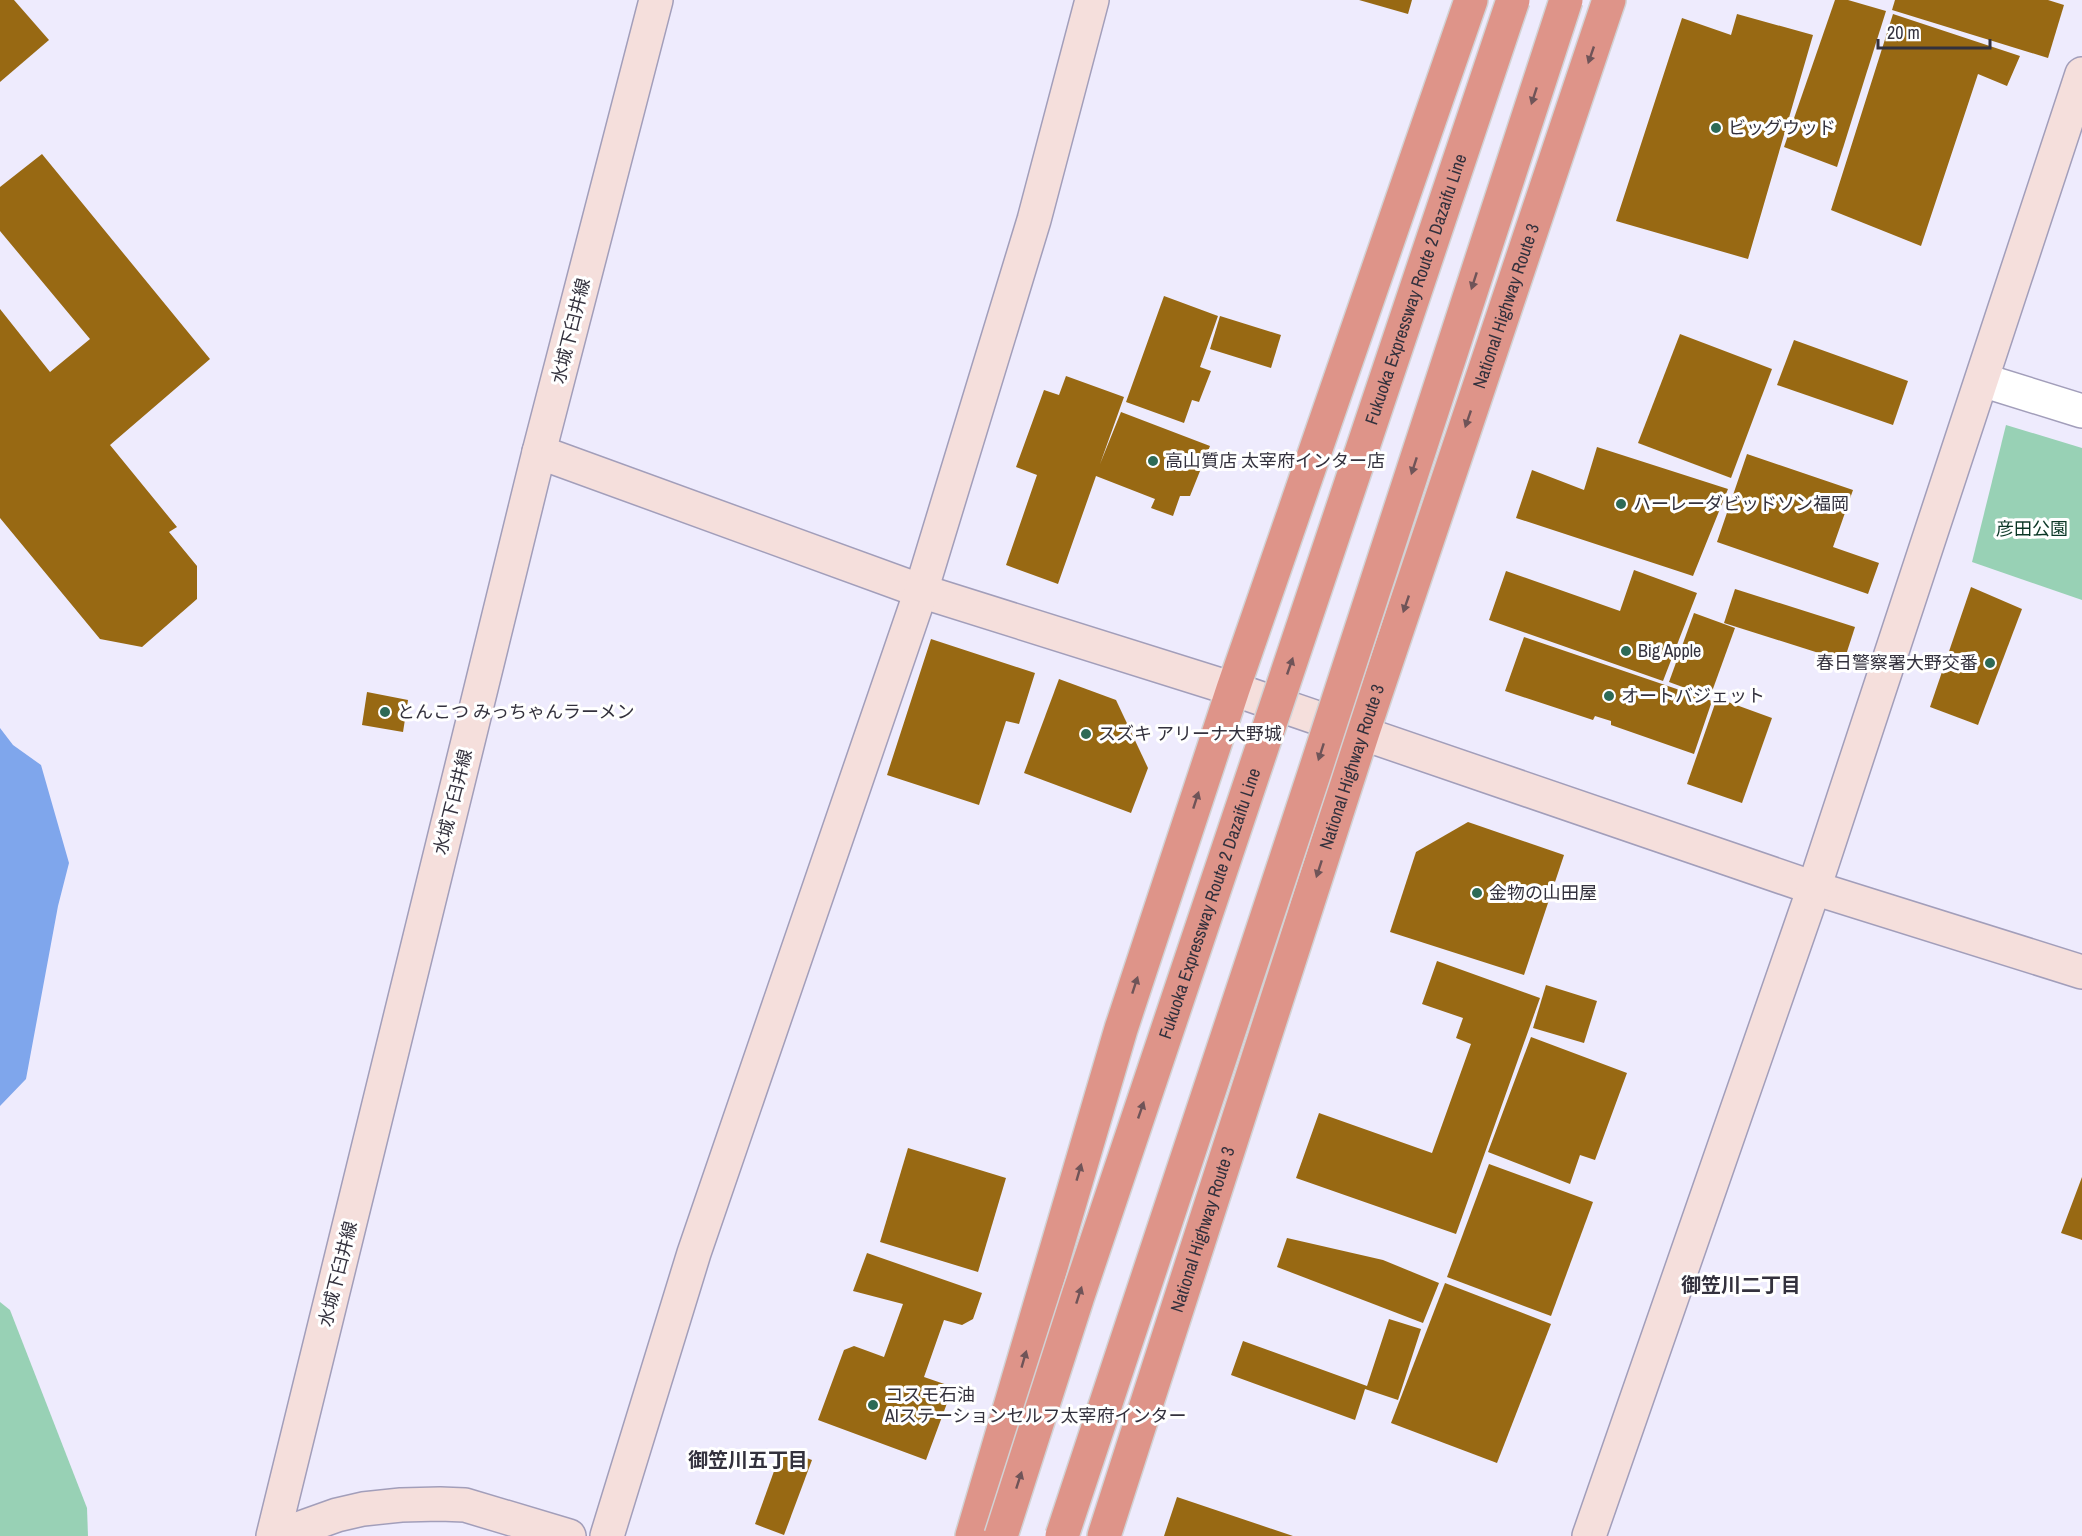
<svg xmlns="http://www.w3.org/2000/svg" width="2082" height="1536" viewBox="0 0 2082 1536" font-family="'Archivo Narrow','Noto Sans JP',sans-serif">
<rect width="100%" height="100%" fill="#eeebfd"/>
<g fill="#98d1b5">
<polygon points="2006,425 2082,448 2082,600 1972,562"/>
<polygon points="0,1302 10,1310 87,1508 88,1536 0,1536"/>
</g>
<polygon fill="#7fa6ec" points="0,728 13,745 41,765 69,863 58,906 26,1079 0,1106"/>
<g fill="#986913">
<polygon points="0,0 14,0 49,40 0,82"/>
<polygon points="1359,0 1412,0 1408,14"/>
<polygon points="1835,0 1848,0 1886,11 1837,167 1784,147"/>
<polygon points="1895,0 2048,0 2064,5 2048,58 1892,10"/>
<polygon points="1737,14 1813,35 1748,259 1616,221 1682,18 1731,35"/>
<polygon points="1893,14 2020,56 2007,86 1978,74 1921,246 1831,210"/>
<polygon points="42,154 210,359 110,445 177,527 169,532 197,566 197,599 142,647 100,639 0,518 0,309 50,372 90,339 0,231 0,187"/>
<polygon points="1164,296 1218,316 1200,367 1211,371 1199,402 1192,400 1184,423 1126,402"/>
<polygon points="1220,316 1281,335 1271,368 1210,349"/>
<polygon points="1680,334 1772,369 1731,478 1638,443"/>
<polygon points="1794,340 1908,381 1893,425 1777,385"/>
<polygon points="1066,376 1124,397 1100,464 1121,412 1210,446 1190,496 1180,496 1173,516 1151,508 1155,499 1096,476 1058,584 1006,565 1037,475 1016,467 1044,390 1059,395"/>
<polygon points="1597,447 1728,489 1693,576 1516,518 1532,470 1584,490"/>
<polygon points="1747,454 1853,490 1833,547 1879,563 1868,594 1717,542"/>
<polygon points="1634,570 1697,593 1663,681 1489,620 1506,571 1620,611"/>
<polygon points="1971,587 2022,609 1978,725 1930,707"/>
<polygon points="1735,589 1855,627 1844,661 1724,623"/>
<polygon points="1694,613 1735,628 1710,697 1669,682"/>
<polygon points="1524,637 1712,701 1694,754 1611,725 1611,721 1595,716 1593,720 1505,691"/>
<polygon points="931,639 1035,673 1019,724 1006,721 979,805 887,775"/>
<polygon points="1059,679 1116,700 1148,768 1131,813 1024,773"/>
<polygon points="367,692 408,700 403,732 362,725"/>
<polygon points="1717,698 1772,718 1742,803 1687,784"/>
<polygon points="1468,822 1564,855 1524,975 1390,932 1416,852"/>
<polygon points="1437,961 1540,998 1456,1234 1296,1178 1319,1113 1432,1153 1471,1044 1456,1038 1463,1018 1422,1004"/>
<polygon points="1546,985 1597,1001 1584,1043 1533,1028"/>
<polygon points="1531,1037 1627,1073 1595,1160 1580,1155 1570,1184 1488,1152"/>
<polygon points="908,1148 1006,1178 978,1272 880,1242"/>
<polygon points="1489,1164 1593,1202 1551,1316 1447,1277"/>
<polygon points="2082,1177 2082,1240 2061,1233"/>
<polygon points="1287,1238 1383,1260 1439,1283 1423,1323 1277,1267"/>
<polygon points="867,1253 982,1293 973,1319 962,1325 944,1320 924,1377 953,1387 926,1460 818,1420 844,1350 854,1346 884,1357 903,1304 853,1291"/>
<polygon points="1445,1283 1551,1324 1497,1463 1391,1423"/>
<polygon points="1389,1319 1421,1329 1398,1400 1365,1389 1355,1420 1231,1375 1243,1341 1367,1386"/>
<polygon points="782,1449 812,1460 784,1535 755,1524"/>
<polygon points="1177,1497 1293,1536 1164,1536"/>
</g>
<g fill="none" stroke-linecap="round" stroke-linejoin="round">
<defs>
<polyline id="street" points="1982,380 2082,411"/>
<g id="secondary">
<polyline points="539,452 921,591 1233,689 1814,888 2082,972"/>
<polyline points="273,1536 539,452 656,0"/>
<polyline points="278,1536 337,1515 363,1509 401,1505 440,1504 465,1505 569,1536"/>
<polyline points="607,1536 694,1253 921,591 1034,220 1092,0"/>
<polyline points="1589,1536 1814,888 2082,74"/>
</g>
<g id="highway">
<polyline points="972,1536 1121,1029 1233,689 1471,0"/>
<path id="s1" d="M1104,1536L1363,732L1609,0"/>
</g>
</defs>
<use href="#street" stroke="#a29eba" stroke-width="36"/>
<use href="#secondary" stroke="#a29eba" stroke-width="36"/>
<use href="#highway" stroke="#d2d2d4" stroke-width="36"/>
<use href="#street" stroke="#fff" stroke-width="33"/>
<use href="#secondary" stroke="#f5dfdc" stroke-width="33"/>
<use href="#highway" stroke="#de9489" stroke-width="33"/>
<defs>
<g id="highway-bridge">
<path id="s2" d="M1001,1536L1078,1296L1513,0"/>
<polyline points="1062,1536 1314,774 1566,0"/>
</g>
</defs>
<use href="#highway-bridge" stroke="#d2d2d4" stroke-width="36" stroke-linecap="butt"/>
<use href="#highway-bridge" stroke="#de9489" stroke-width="33"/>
</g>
<defs><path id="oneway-solid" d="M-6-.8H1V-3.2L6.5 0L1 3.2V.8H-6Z" transform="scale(1.5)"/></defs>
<g fill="#6f5458">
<use href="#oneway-solid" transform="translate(1591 55) rotate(109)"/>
<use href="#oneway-solid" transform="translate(1534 96) rotate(108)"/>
<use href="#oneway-solid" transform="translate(1474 281) rotate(108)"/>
<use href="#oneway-solid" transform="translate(1468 419) rotate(109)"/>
<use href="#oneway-solid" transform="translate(1414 466) rotate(108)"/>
<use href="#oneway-solid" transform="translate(1406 604) rotate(109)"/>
<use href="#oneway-solid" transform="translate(1290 666) rotate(-71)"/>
<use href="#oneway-solid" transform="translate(1321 752) rotate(108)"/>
<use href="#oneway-solid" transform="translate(1196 800) rotate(-72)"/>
<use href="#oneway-solid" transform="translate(1319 869) rotate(108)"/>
<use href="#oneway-solid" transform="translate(1135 985) rotate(-72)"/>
<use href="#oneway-solid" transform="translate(1141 1110) rotate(-71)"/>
<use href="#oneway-solid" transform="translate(1079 1172) rotate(-74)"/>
<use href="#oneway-solid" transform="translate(1079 1295) rotate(-72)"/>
<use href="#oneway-solid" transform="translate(1024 1359) rotate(-74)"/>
<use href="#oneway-solid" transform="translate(1019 1480) rotate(-72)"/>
</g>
<g fill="#2d6a56" stroke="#fff" stroke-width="2">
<circle cx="1716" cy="128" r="6"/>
<circle cx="1153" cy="461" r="6"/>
<circle cx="1621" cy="504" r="6"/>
<circle cx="1626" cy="651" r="6"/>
<circle cx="1990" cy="663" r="6"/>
<circle cx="1609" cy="696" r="6"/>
<circle cx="385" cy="712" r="6"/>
<circle cx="1086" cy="734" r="6"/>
<circle cx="1477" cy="893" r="6"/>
<circle cx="873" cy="1405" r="6"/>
</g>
<g text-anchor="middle" stroke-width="6" stroke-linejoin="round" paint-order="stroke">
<g font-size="18" fill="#33313d" stroke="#fff" text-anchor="start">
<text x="1728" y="134">ビッグウッド</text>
<text x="1165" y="467">高山質店 太宰府インター店</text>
<text x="1633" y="510">ハーレーダビッドソン福岡</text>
<text x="1638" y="657">Big Apple</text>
<text x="1978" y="669" text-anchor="end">春日警察署大野交番</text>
<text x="1621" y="702">オートバジェット</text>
<text x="397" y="718">とんこつ みっちゃんラーメン</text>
<text x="1098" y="740">スズキ アリーナ大野城</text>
<text x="1489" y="899">金物の山田屋</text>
<text x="885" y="1401">コスモ石油<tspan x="885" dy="21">AIステーションセルフ太宰府インター</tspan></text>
</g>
<g font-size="18" fill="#33313d" stroke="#fff">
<text dy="6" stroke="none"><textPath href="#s2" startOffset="1314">Fukuoka Expressway Route 2 Dazaifu Line</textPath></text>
<text dy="6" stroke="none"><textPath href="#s1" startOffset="1294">National Highway Route 3</textPath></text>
<text transform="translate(571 331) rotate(-76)" y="6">水城下臼井線</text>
<text dy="6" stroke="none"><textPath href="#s1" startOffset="808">National Highway Route 3</textPath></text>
<text transform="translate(453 802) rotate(-76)" y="6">水城下臼井線</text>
<text dy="6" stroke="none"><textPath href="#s2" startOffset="666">Fukuoka Expressway Route 2 Dazaifu Line</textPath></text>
<text dy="6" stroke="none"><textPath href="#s1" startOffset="322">National Highway Route 3</textPath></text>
<text transform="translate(338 1274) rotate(-76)" y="6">水城下臼井線</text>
</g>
<g font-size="18" fill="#0a3625" stroke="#fff">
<text x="2032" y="535">彦田公園</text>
</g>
<g font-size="20" font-weight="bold" fill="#33313d" stroke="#fff">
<text x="1741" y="1292">御笠川二丁目</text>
<text x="748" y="1467">御笠川五丁目</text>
</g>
</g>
<path d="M1878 39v9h112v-9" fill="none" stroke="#33313d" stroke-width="3"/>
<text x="1887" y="39" font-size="18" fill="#33313d" stroke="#ffffff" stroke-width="4.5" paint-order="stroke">20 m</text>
</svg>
